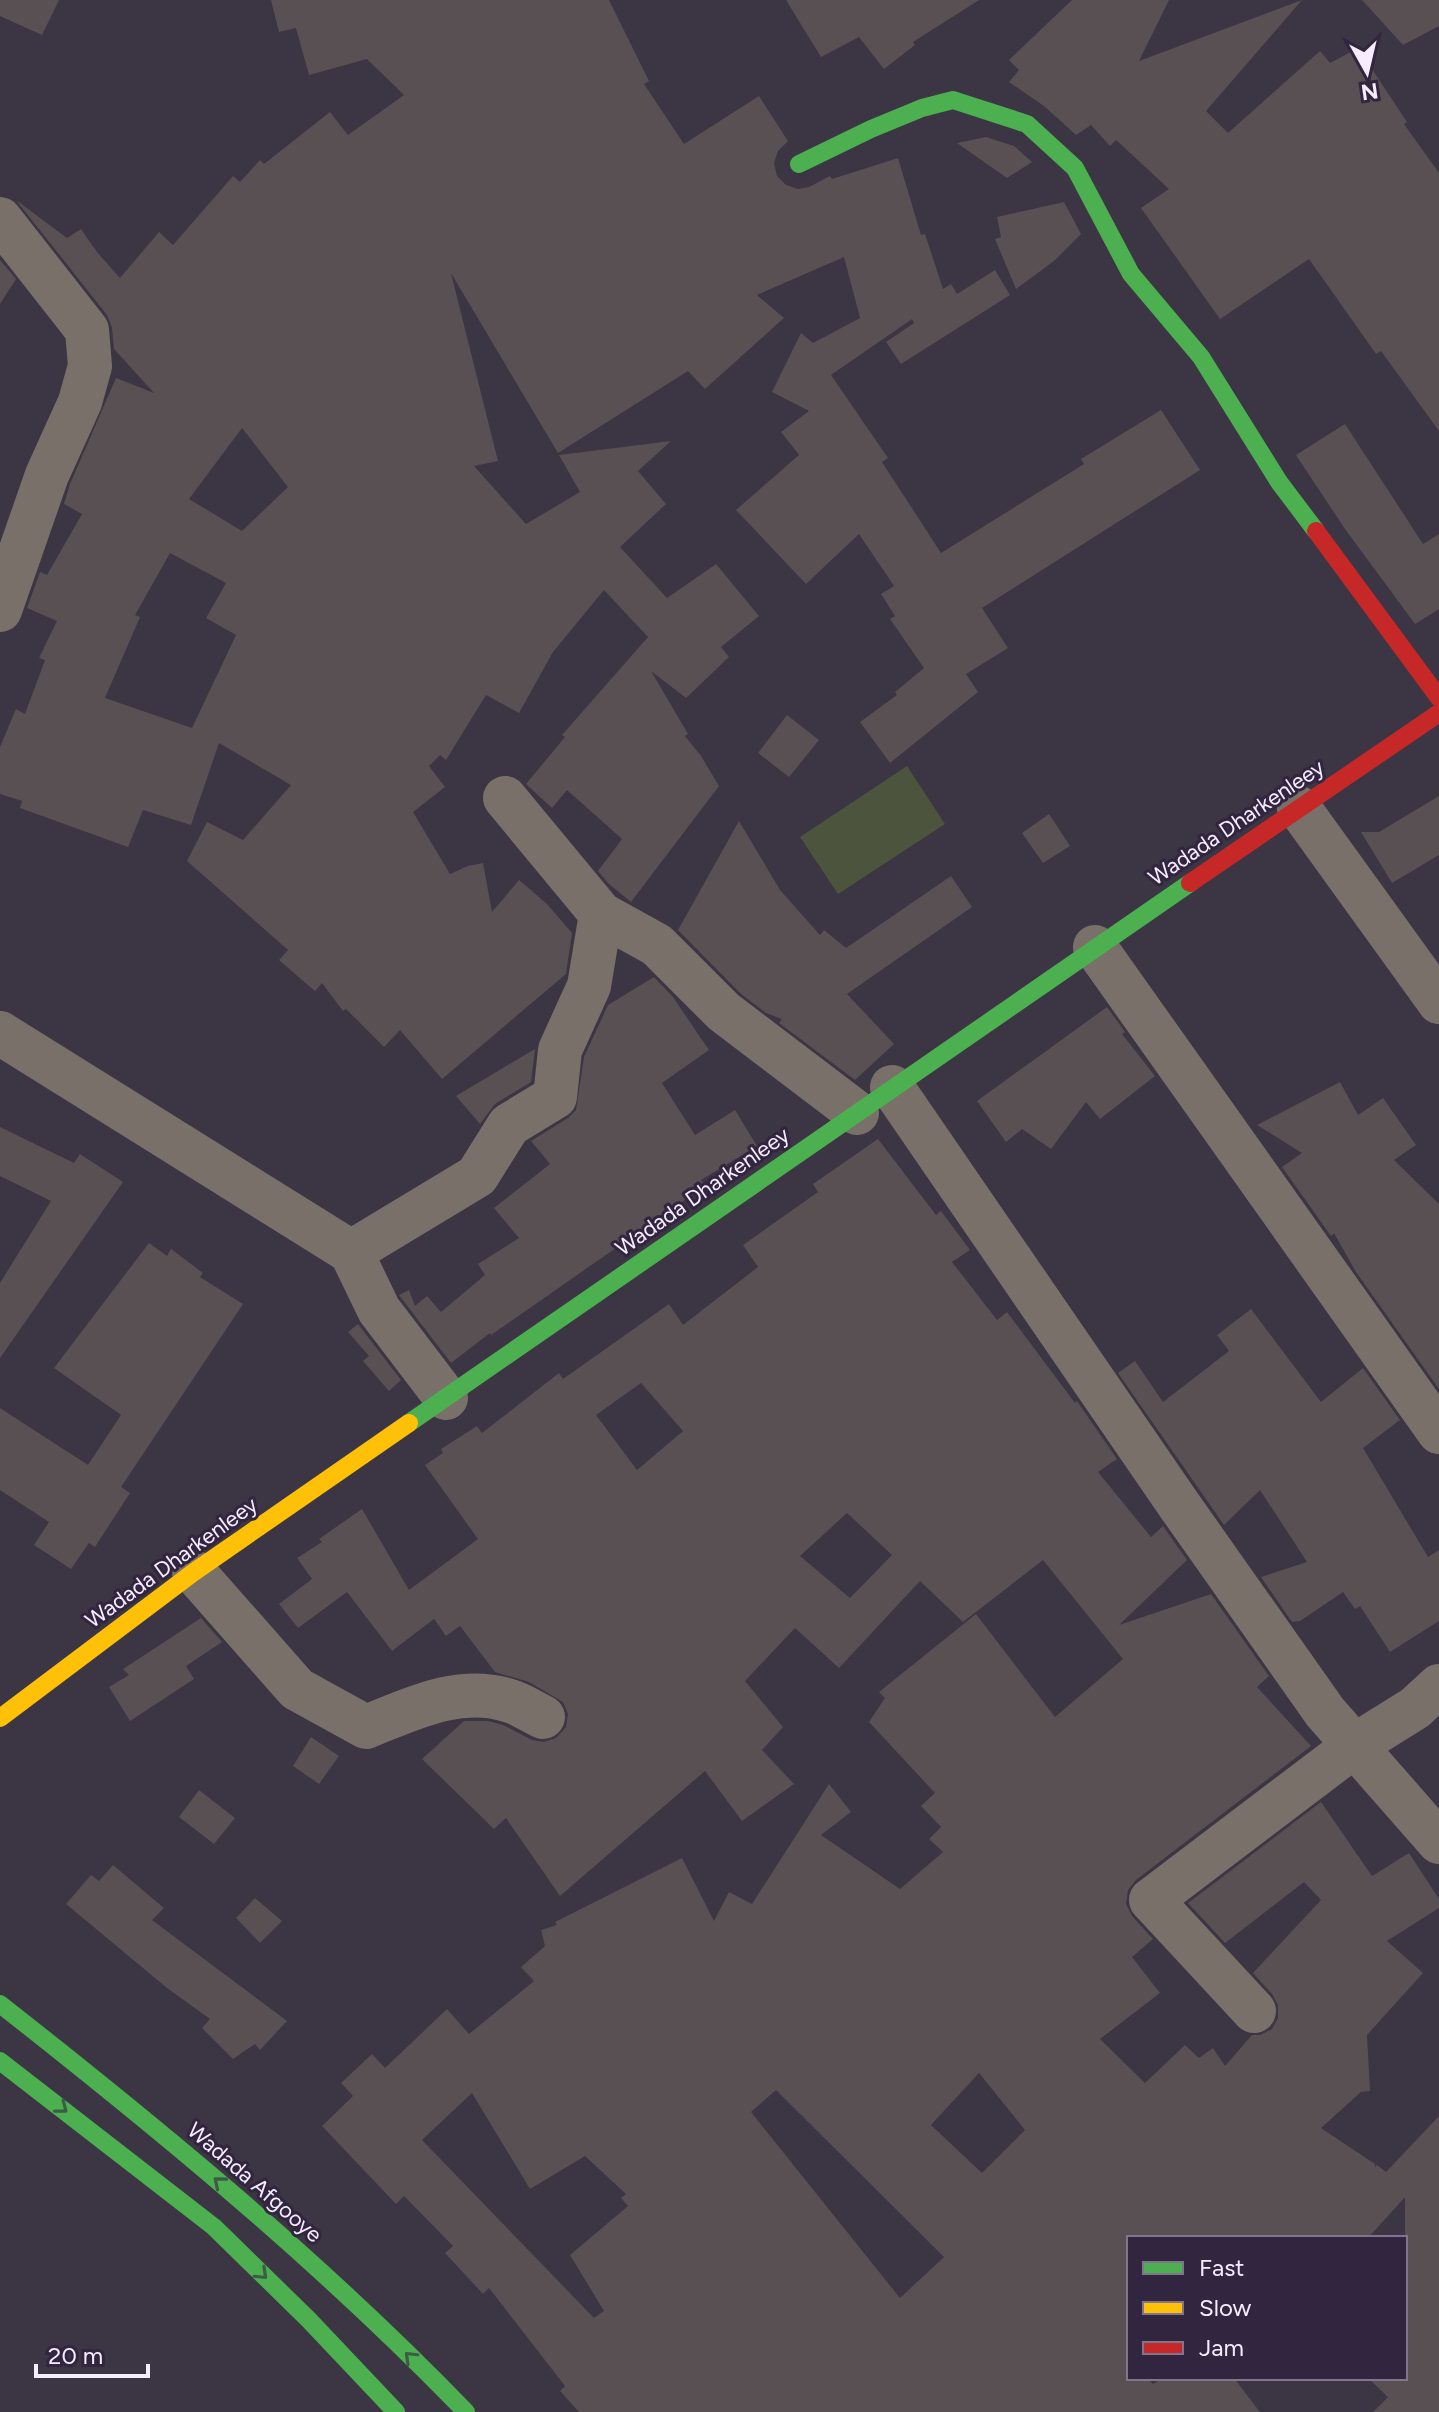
<svg xmlns="http://www.w3.org/2000/svg" width="1439" height="2412" viewBox="0 0 1439 2412" font-family="Figtree,sans-serif">
<rect width="100%" height="100%" fill="#3c3543"/>
<polygon fill="#4c543d" points="907,766 945,824 838,894 800,837"/>
<g fill="#595053" fill-rule="evenodd">
<polygon points="0,0 59,0 42,35 0,16"/>
<path d="M271,0H609L649,81L644,84L684,144L759,96L788,141L778,151L774,163L777,176L786,185L798,189L809,187L830,176L832,179L898,158L921,235L925,234L943,289L951,284L957,294L995,270L1010,295L901,364L886,342L914,323L912,319L831,375L888,458L882,462L941,553L1084,464L1081,459L1161,410L1200,470L982,608L1008,648L966,674L978,692L890,763L860,722L897,695L895,692L924,668L890,619L895,616L881,594L894,586L859,534L806,584L736,510L799,455L781,432L809,411L772,392L801,333L813,343L860,318L844,257L757,295L784,318L705,389L688,371L558,453L451,273L498,461L474,466L526,524L580,492L559,455L671,441L638,471L666,504L620,547L667,598L716,564L759,616L721,647L729,657L686,698L651,671L688,734L685,736L701,756L719,786L631,902L609,884L598,871L622,839L567,790L552,808L526,784L565,737L562,735L648,637L604,590L553,652L519,713L486,695L446,760L440,755L429,766L445,787L413,812L450,874L468,866L483,863L492,912L519,880L547,904L572,933L566,974L442,1079L400,1030L384,1047L346,1009L343,1011L322,983L315,991L302,980L279,960L288,950L187,861L207,822L243,840L291,785L219,743L191,825L143,810L128,847L20,808L22,801L0,794V747L16,709L25,714L45,660L39,658L57,621L27,608L40,572L47,575L82,514L64,504L70,484L116,378L154,393L114,349L112,328L107,315L16,200L67,238L81,229L97,252L120,278L159,232L173,245L233,176L240,182L260,160L264,164L330,112L348,135L404,95L367,59L309,75L296,28L279,32ZM242,428L288,487L242,531L189,499ZM170,553L226,583L206,618L236,635L192,728L105,698L140,617L135,615Z"/>
<polygon points="786,0 979,0 913,42 915,45 884,69 859,37 821,57"/>
<polygon points="1072,0 1169,0 1139,61 1302,0 1206,111 1228,133 1320,51 1330,63 1358,48 1407,122 1404,124 1439,173 1439,431 1381,351 1376,354 1309,259 1220,319 1141,208 1169,189 1116,140 1110,146 1091,125 1076,135 1044,106 1009,82 1019,70 1009,60"/>
<polygon points="1362,0 1439,0 1439,26 1403,45"/>
<polygon points="986,137 1014,146 1032,162 1007,178 957,143"/>
<polygon points="1064,202 1081,234 1054,261 1016,289 995,239 1001,237 997,217"/>
<polygon points="0,260 16,279 0,304"/>
<polygon points="1345,424 1423,544 1439,534 1439,609 1415,624 1345,529 1296,455"/>
<polygon points="787,715 819,740 789,777 758,753"/>
<polygon points="1439,796 1439,855 1392,883 1361,832 1379,832"/>
<polygon points="1049,814 1070,846 1043,863 1022,833"/>
<polygon points="739,821 780,890 820,935 824,930 846,948 951,876 972,907 847,994 894,1044 855,1080 779,1023 782,1019 766,1013 740,993 678,930"/>
<polygon points="654,977 673,997 709,1050 662,1083 695,1135 735,1110 757,1146 701,1180 705,1186 491,1335 490,1333 451,1363 399,1295 409,1290 415,1306 427,1296 441,1312 485,1275 478,1264 519,1238 494,1208 550,1164 531,1141 568,1118 576,1110 584,1057 608,1005"/>
<polygon points="1107,1007 1125,1032 1122,1034 1155,1076 1100,1119 1086,1102 1051,1149 1022,1129 1006,1142 977,1101"/>
<polygon points="535,1049 531,1082 495,1104 480,1124 456,1096"/>
<polygon points="1340,1082 1358,1115 1383,1098 1416,1145 1394,1160 1439,1204 1439,1389 1356,1272 1334,1233 1331,1236 1282,1167 1302,1153 1257,1125"/>
<polygon points="0,1127 74,1163 80,1154 123,1182 0,1358 0,1283 51,1201 0,1176"/>
<path d="M878,1139L936,1215L941,1211L970,1250L952,1262L997,1320L1007,1312L1075,1403L1077,1401L1117,1459L1098,1472L1151,1537L1163,1526L1187,1560L1119,1625L1211,1594L1269,1676L1257,1687L1311,1746L1136,1880L1128,1890L1126,1904L1132,1916L1153,1939L1132,1957L1160,1993L1100,2039L1145,2083L1185,2045L1199,2058L1213,2048L1225,2066L1252,2035H1260L1272,2029L1278,2018V2005L1272,1994L1253,1973L1321,1900L1304,1882L1225,1943L1188,1903L1321,1802L1372,1876L1409,1853L1439,1899V1908L1387,1941L1423,1973L1367,2035L1370,2091L1361,2092L1321,2128L1375,2164V2167L1377,2165L1386,2172L1439,2116V2412H1373L1388,2397L1368,2378H1405V2197L1368,2238H1129V2378H1147L1153,2384L1163,2378H1234L1260,2412H579L560,2391L565,2386L489,2288L483,2294L445,2253L453,2246L404,2196L396,2204L322,2126L353,2096L341,2083L372,2054L385,2068L447,2009L469,2034L534,1981L521,1967L545,1946L541,1930L557,1925L555,1922L682,1858L714,1921L729,1892L752,1904L829,1784L851,1812L821,1835L900,1889L943,1852L929,1839L941,1827L921,1806L935,1793L869,1722L885,1698L879,1692L976,1614L1055,1717L1123,1659L1043,1560L963,1622L920,1581L839,1668L795,1628L745,1681L783,1727L762,1750L794,1784L742,1821L705,1771L560,1896L506,1818L494,1829L422,1759L464,1721H488L503,1725L532,1740L544,1742L556,1738L566,1727L568,1714L563,1702L529,1682L495,1672L460,1626L446,1636L434,1619L392,1651L347,1592L298,1628L279,1604L312,1579L297,1558L322,1542L319,1539L362,1509L409,1590L478,1539L425,1465L443,1453L441,1449L477,1426L482,1433L559,1373L563,1379L669,1304L683,1325L758,1267L743,1245L818,1192L813,1184ZM641,1383L683,1431L637,1470L596,1415ZM847,1513L892,1555L850,1598L800,1556ZM979,2073L1025,2130L982,2173L931,2125ZM776,2090L944,2257L900,2298L751,2112ZM472,2093L530,2189L585,2156L626,2194L621,2198L628,2206L570,2255L604,2311L594,2318L422,2140Z"/>
<polygon points="149,1243 167,1256 171,1249 203,1273 200,1277 243,1304 121,1487 130,1493 95,1547 89,1543 71,1569 34,1545 49,1522 0,1490 0,1408 88,1465 121,1415 54,1368"/>
<polygon points="1251,1309 1321,1402 1363,1368 1400,1420 1363,1448 1428,1557 1439,1550 1439,1621 1390,1652 1360,1606 1355,1609 1343,1592 1300,1621 1292,1622 1261,1577 1307,1562 1260,1490 1224,1525 1118,1373 1135,1361 1163,1402 1229,1351 1217,1335"/>
<polygon points="358,1324 401,1380 389,1391 363,1361 369,1356 348,1332"/>
<polygon points="201,1618 222,1642 186,1666 194,1679 130,1721 109,1687 129,1675 123,1669"/>
<polygon points="311,1737 339,1756 319,1784 293,1766"/>
<polygon points="199,1790 235,1818 214,1844 179,1817"/>
<polygon points="113,1865 164,1908 152,1920 287,2021 260,2050 255,2044 233,2059 202,2028 210,2019 167,1988 66,1904 91,1875 99,1881"/>
<polygon points="255,1898 282,1921 260,1943 236,1918"/>
</g>
<g fill="none" stroke-linecap="round" stroke-linejoin="round">
<g stroke="#79706a" stroke-width="44">
<polyline points="0,219 87,330 90,366 80,402 47,475 0,610"/>
<polyline points="505,798 601,914 657,945 724,1012 857,1113"/>
<polyline points="1299,808 1439,1002"/>
<polyline points="1095,947 1439,1432"/>
<polyline points="0,1033 351,1252 379,1310 446,1398"/>
<polyline points="892,1087 1179,1505 1325,1712 1439,1842"/>
<polyline points="351,1252 477,1176 509,1125 555,1097 560,1050 589,986 601,914"/>
<path d="M194,1572L297,1689L366,1727C411,1709 460,1684 510,1701C521,1704 532,1712 543,1717"/>
<polyline points="1254,2011 1151,1900 1354,1746 1415,1708 1439,1686"/>
</g>
<g stroke="#4caf50" stroke-width="18">
<polyline points="799,164 871,129 922,108 953,100 1027,124 1075,168 1131,274 1201,357 1279,482 1316,531"/>
<polyline points="409,1423 1190,883"/>
<path d="M0,2004C163,2132 322,2263 466,2412"/>
<polyline points="0,2061 214,2227 309,2320 396,2412"/>
</g>
<polyline stroke="#ffc107" stroke-width="18" points="0,1718 194,1572 409,1423"/>
<g stroke="#c62828" stroke-width="18">
<polyline points="1316,531 1439,698"/>
<polyline points="1190,883 1439,713"/>
</g>
</g>
<defs><path id="oneway-chevron" d="M-2-3.5L2.5 0L-2 3.5" fill="none" stroke-width="1.6" stroke-linecap="round" stroke-linejoin="round" transform="scale(2)"/></defs>
<g stroke="#3c5c46">
<use href="#oneway-chevron" transform="translate(62 2108) rotate(38)"/>
<use href="#oneway-chevron" transform="translate(219 2182) rotate(-140)"/>
<use href="#oneway-chevron" transform="translate(262 2274) rotate(44)"/>
<use href="#oneway-chevron" transform="translate(410 2357) rotate(-136)"/>
</g>
<g text-anchor="middle" stroke-width="6" stroke-linejoin="round" paint-order="stroke">
<g font-size="22" fill="#f5edfe" stroke="#32253f">
<text transform="translate(1236 822) rotate(-34)" y="8">Wadada Dharkenleey</text>
<text transform="translate(702 1191) rotate(-35)" y="8">Wadada Dharkenleey</text>
<text transform="translate(171 1562) rotate(-36)" y="8">Wadada Dharkenleey</text>
<text transform="translate(255 2182) rotate(41)" y="8">Wadada Afgooye</text>
</g>
</g>
<rect x="1127" y="2236" width="280" height="144" fill="#32253f" stroke="#80758b" stroke-width="2"/>
<rect x="1143" y="2262" width="40" height="12" fill="#4caf50" stroke="#80758b" stroke-width="2"/>
<text x="1199" y="2276" font-size="24" fill="#f5edfe">Fast</text>
<rect x="1143" y="2302" width="40" height="12" fill="#ffc107" stroke="#80758b" stroke-width="2"/>
<text x="1199" y="2316" font-size="24" fill="#f5edfe">Slow</text>
<rect x="1143" y="2342" width="40" height="12" fill="#c62828" stroke="#80758b" stroke-width="2"/>
<text x="1199" y="2356" font-size="24" fill="#f5edfe">Jam</text>
<g transform="translate(1367 72) rotate(172)" stroke="#32253f" stroke-width="6" paint-order="stroke">
<path d="M0-6L14 30L0 20L-14 30Z" fill="#f5edfe"/>
<text y="-12" font-size="22" font-weight="bold" text-anchor="middle" fill="#f5edfe">N</text>
</g>
<path d="M36 2364v12h112v-12" fill="none" stroke="#f5edfe" stroke-width="4"/>
<text x="48" y="2364" font-size="24" fill="#f5edfe" stroke="#32253f" stroke-width="6" paint-order="stroke">20 m</text>
</svg>
